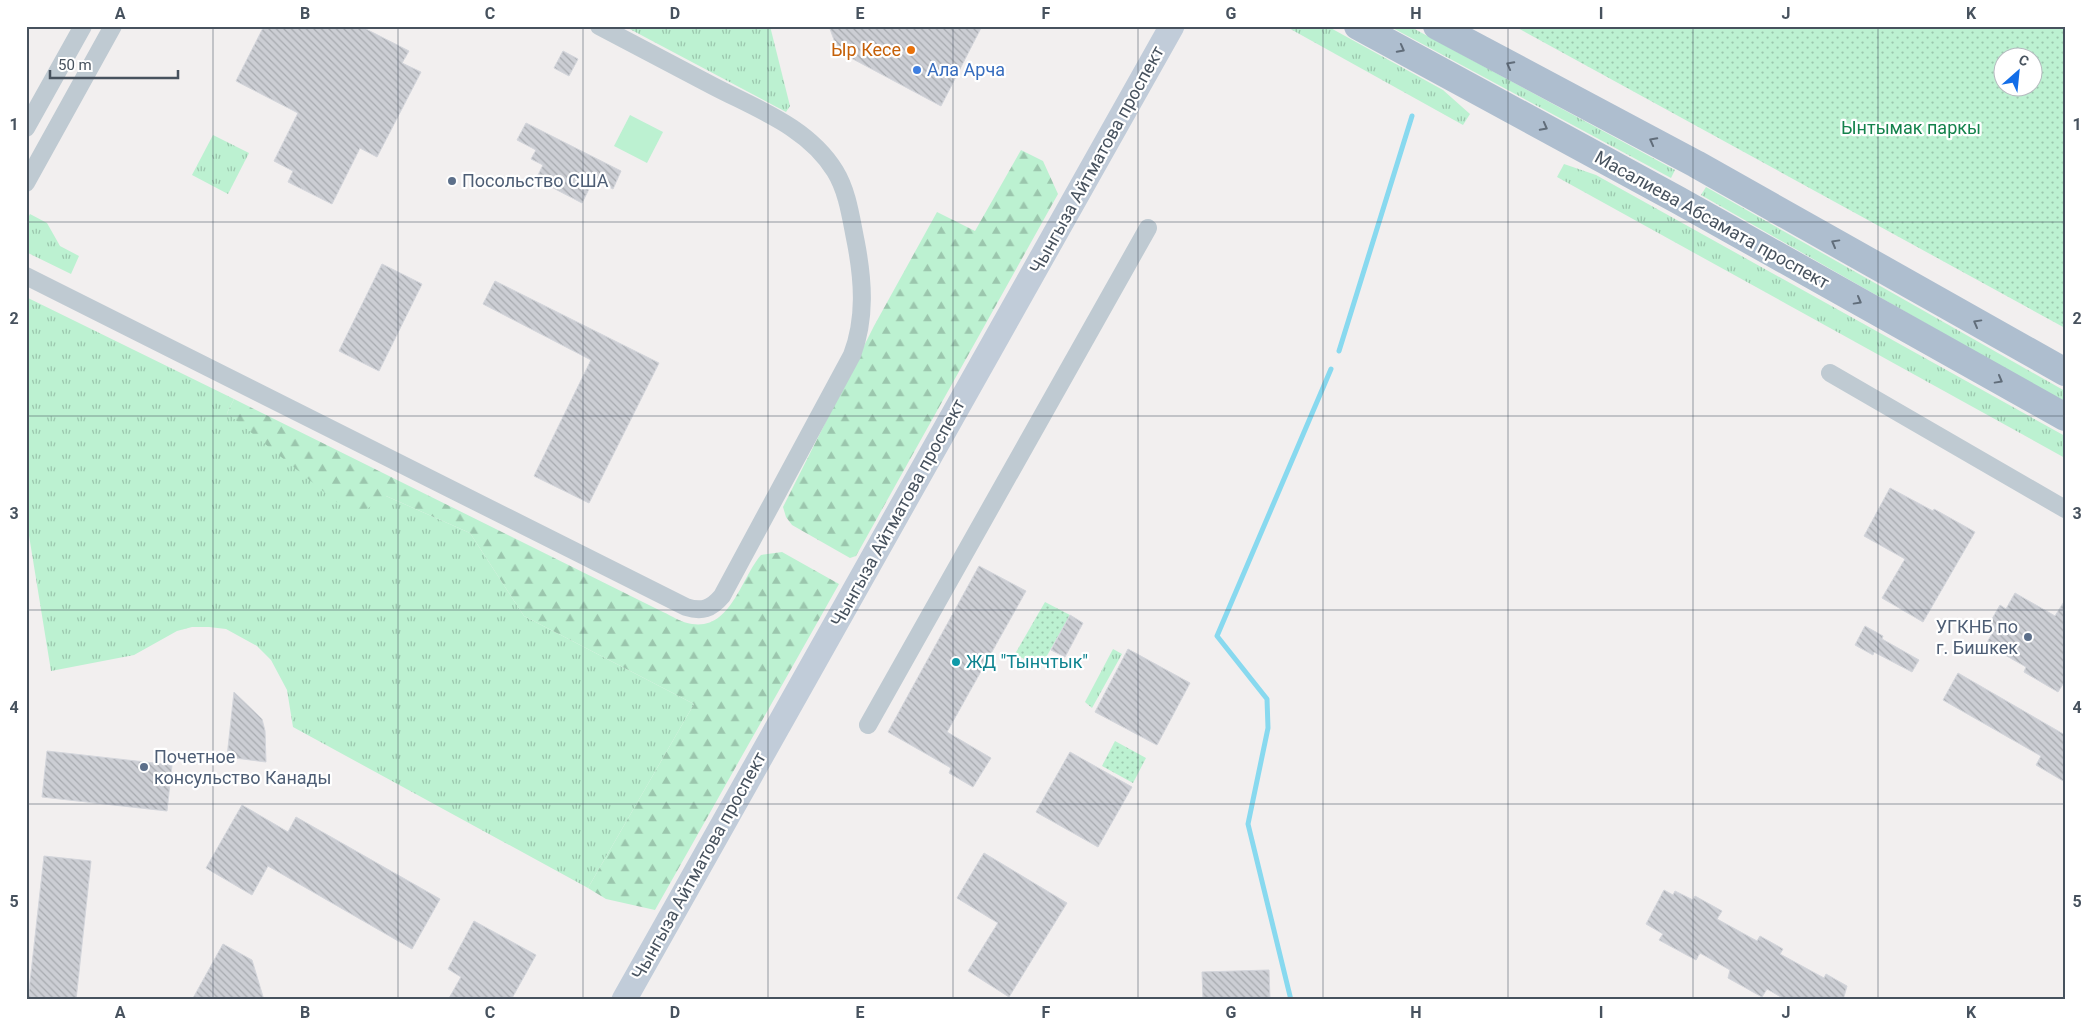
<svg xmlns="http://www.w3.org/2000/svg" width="2091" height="1026" viewBox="0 0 2091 1026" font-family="Roboto,sans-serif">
<defs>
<pattern id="grass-tufts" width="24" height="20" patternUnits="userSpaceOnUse" patternTransform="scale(1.25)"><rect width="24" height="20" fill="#bcf1d1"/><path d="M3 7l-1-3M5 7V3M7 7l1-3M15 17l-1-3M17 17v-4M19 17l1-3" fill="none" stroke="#9bc6ad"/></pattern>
<pattern id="forest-firs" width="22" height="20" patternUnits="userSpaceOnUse" patternTransform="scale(1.25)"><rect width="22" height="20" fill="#bcf1d1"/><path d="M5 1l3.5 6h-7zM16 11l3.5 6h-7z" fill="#9bc6ad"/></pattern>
<pattern id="park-dots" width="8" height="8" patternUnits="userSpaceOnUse" patternTransform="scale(1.25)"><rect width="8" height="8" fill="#bcf1d1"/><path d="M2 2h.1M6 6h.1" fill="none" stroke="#9bc6ad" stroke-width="1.8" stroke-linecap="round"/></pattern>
<pattern id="building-back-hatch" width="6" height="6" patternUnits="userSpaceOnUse" patternTransform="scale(1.25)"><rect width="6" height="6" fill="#ccced4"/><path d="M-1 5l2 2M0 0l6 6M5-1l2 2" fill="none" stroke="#a7aaaf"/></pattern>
</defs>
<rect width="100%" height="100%" fill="#f2efef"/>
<g fill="url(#grass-tufts)">
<polygon points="624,26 770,26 790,106 786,112"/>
<polygon points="1285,26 1327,26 1443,90 1470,114 1463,125"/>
<polygon points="1389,26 1409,26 1675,170 1671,178"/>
<polygon points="213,135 249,153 228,194 192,175"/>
<polygon points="1564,164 1596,175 2065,436 2065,458 1557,177"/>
<polygon points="1706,187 2065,391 2065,403 1701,195"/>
<polygon points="30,214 47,223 60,246 79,256 71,274 26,252 26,222"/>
<polygon points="26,297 234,399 227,413 386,496 470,533 524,616 694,704 588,888 293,727 287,690 271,660 257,646 226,629 209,627 192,627 177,631 134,655 51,671 26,517"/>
<polygon points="1113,649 1122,654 1092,708 1085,702"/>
</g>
<g fill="url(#forest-firs)">
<polygon points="1021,150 1043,161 1058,194 856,556 850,558 792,525 786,517 783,507 874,326 937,212 975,231"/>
<path d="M234,399L663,612C672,616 682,623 692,624C731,630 741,578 761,555L782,552L839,584L655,910L606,899L588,888L694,704L524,616L470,533L386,496L355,517L227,413Z"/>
</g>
<g fill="url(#park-dots)" fill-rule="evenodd">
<path d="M1514,26H2065V328ZM2004,58H2034V88H2004Z"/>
<polygon points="1045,602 1070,615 1040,668 1015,654"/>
<polygon points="1115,741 1146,758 1133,783 1102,766"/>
</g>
<polygon fill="#bcf1d1" points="630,115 663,132 647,163 614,146"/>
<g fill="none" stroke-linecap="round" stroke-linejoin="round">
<g stroke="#88d9ef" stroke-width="5">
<polyline points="1339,351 1412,116"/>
<polyline points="1291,1000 1248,824 1268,728 1267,699 1217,636 1331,369"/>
</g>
</g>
<g fill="url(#building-back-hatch)" stroke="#d3d5db">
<polygon points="264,26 360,26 409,51 402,63 421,72 377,157 360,148 332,204 288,182 293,171 274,161 298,113 236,81"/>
<polygon points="829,26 982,26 941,106 838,51"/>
<polygon points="563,51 578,59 569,76 554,68"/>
<polygon points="526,123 621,171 613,189 594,179 582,203 536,179 543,165 531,159 536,150 517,140"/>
<polygon points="382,264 422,284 379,371 339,351"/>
<polygon points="495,281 659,363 589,503 534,476 591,360 483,304"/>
<polygon points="1890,488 1933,511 1934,509 1975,532 1923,622 1882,598 1905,559 1864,536"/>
<polygon points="979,566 1026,591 947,732 991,758 973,787 949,773 951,768 888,732"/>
<polygon points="2015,593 2055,616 2065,600 2065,681 2058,692 2024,672 2026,667 1986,644 1995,629 1988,626 2000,605 2006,609"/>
<polygon points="1070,615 1083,623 1065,657 1051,650"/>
<polygon points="1865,626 1883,636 1882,639 1919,660 1912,672 1874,652 1873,655 1855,645"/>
<polygon points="1128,649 1190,683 1157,745 1095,712"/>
<polygon points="1958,673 2065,735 2065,782 2036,765 2041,756 1943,700"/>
<polygon points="234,692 262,719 265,731 266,762 227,757"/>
<polygon points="47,751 172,765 167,811 42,797"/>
<polygon points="1070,752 1132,787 1098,847 1036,812"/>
<polygon points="242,805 288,832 296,817 440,899 412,949 268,866 252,895 206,868"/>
<polygon points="984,853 1067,903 1009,997 968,971 998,923 957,898"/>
<polygon points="44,856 91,861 76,1000 28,1000"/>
<polygon points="1664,890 1673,895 1675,891 1693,900 1695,896 1722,911 1717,919 1757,941 1760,936 1783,949 1780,954 1824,978 1826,974 1847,986 1843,1000 1786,1000 1767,989 1762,997 1728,978 1730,970 1700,953 1696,960 1659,940 1663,934 1646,924"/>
<polygon points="474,921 536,955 511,1000 448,1000 461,977 448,969"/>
<polygon points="223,944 252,960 264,1000 192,1000"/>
<polygon points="1269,970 1270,1000 1203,1000 1202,972"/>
</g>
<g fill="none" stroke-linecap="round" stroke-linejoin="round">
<g stroke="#bfcad2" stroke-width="18">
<polyline points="26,128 83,26"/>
<polyline points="26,183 113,26"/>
<path d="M26,276L686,607C702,612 711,609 722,596L852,355C866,318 863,280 856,243C851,219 848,192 835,171C808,127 757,109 713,86C675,66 637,46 599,26"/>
<polyline points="1830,373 2065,509"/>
<polyline points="868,725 1148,228"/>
</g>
<polyline stroke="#c1ccd9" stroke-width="25" points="624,1000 1172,26"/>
<g stroke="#aebecf" stroke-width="28">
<polyline points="1358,26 1678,200 2065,417"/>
<polyline points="1437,26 1696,164 2065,372"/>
</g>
</g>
<defs><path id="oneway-chevron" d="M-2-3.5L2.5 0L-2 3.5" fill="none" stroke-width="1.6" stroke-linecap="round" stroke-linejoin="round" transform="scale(1.25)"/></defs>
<g stroke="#616d7a">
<use href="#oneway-chevron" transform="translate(1401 49) rotate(28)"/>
<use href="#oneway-chevron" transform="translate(1510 65) rotate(-152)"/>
<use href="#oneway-chevron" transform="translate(1544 127) rotate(28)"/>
<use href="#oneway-chevron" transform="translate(1653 141) rotate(-152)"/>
<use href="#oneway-chevron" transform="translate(1835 243) rotate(-151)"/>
<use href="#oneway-chevron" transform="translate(1858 301) rotate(29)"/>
<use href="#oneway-chevron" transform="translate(1977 323) rotate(-151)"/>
<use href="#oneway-chevron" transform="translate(1999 380) rotate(29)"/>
</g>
<path fill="none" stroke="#47525e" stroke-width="1" stroke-opacity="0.55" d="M213,26V1000M398,26V1000M583,26V1000M768,26V1000M953,26V1000M1138,26V1000M1323,26V1000M1508,26V1000M1693,26V1000M1878,26V1000M26,222H2065M26,416H2065M26,610H2065M26,804H2065"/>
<circle fill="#e8710a" stroke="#fff" stroke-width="2" cx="911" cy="50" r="5"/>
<circle fill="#3f7fe0" stroke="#fff" stroke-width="2" cx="917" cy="70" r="5"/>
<g fill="#5c6f8a" stroke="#fff" stroke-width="2">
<circle cx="452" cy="181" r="5"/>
<circle cx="2028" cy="637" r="5"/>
<circle cx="144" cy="767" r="5"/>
</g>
<circle fill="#0f9aa8" stroke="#fff" stroke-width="2" cx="956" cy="662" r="5"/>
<g text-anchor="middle" stroke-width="4.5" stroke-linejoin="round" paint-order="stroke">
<g font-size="18" fill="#c56008" stroke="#fff" text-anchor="end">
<text x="901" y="56">Ыр Кесе</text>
</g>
<g font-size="18" fill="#366cbe" stroke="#fff" text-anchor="start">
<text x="927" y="76">Ала Арча</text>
</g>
<g font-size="18" fill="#14824c" stroke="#fff">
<text x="1911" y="134">Ынтымак паркы</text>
</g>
<g font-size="18" fill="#47525e" stroke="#fff">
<text transform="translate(1097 160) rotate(-61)" y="6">Чынгыза Айтматова проспект</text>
<text transform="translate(1712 220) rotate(29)" y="6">Масалиева Абсамата проспект</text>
<text transform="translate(898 513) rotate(-61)" y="6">Чынгыза Айтматова проспект</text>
<text transform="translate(699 866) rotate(-61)" y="6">Чынгыза Айтматова проспект</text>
</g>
<g font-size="18" fill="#4e5e75" stroke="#fff" text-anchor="start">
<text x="462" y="187">Посольство США</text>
<text x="2018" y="633" text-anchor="end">УГКНБ по<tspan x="2018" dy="21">г. Бишкек</tspan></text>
<text x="154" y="763">Почетное<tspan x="154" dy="21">консульство Канады</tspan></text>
</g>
<g font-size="18" fill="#0d838f" stroke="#fff" text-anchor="start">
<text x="966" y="668">ЖД "Тынчтык"</text>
</g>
</g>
<rect width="2091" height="1026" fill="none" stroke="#ffffff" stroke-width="55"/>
<g transform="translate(2018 72) rotate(27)"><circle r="24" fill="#ffffff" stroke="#b5babf"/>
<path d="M0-4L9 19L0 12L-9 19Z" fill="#136ee8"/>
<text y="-8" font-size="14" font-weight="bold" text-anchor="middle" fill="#47525e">С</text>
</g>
<path d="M50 70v8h128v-8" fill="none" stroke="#47525e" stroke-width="2.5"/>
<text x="58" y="70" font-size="15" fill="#47525e" stroke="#ffffff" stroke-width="4" paint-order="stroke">50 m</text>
<rect x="28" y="28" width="2036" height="970" fill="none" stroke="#47525e" stroke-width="2"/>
<g font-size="16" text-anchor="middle" font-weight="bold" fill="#47525e">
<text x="120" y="19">A</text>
<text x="305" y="19">B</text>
<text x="490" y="19">C</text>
<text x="675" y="19">D</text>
<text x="860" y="19">E</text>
<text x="1046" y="19">F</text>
<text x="1231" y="19">G</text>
<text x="1416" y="19">H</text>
<text x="1601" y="19">I</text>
<text x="1786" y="19">J</text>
<text x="1971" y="19">K</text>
<text x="14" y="130">1</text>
<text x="2077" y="130">1</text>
<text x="14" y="324">2</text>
<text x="2077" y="324">2</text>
<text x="14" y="519">3</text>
<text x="2077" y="519">3</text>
<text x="14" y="713">4</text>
<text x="2077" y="713">4</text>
<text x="14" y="907">5</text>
<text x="2077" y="907">5</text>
<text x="120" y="1018">A</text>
<text x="305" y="1018">B</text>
<text x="490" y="1018">C</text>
<text x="675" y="1018">D</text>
<text x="860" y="1018">E</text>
<text x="1046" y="1018">F</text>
<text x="1231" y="1018">G</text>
<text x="1416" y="1018">H</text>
<text x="1601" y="1018">I</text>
<text x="1786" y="1018">J</text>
<text x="1971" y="1018">K</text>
</g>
</svg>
